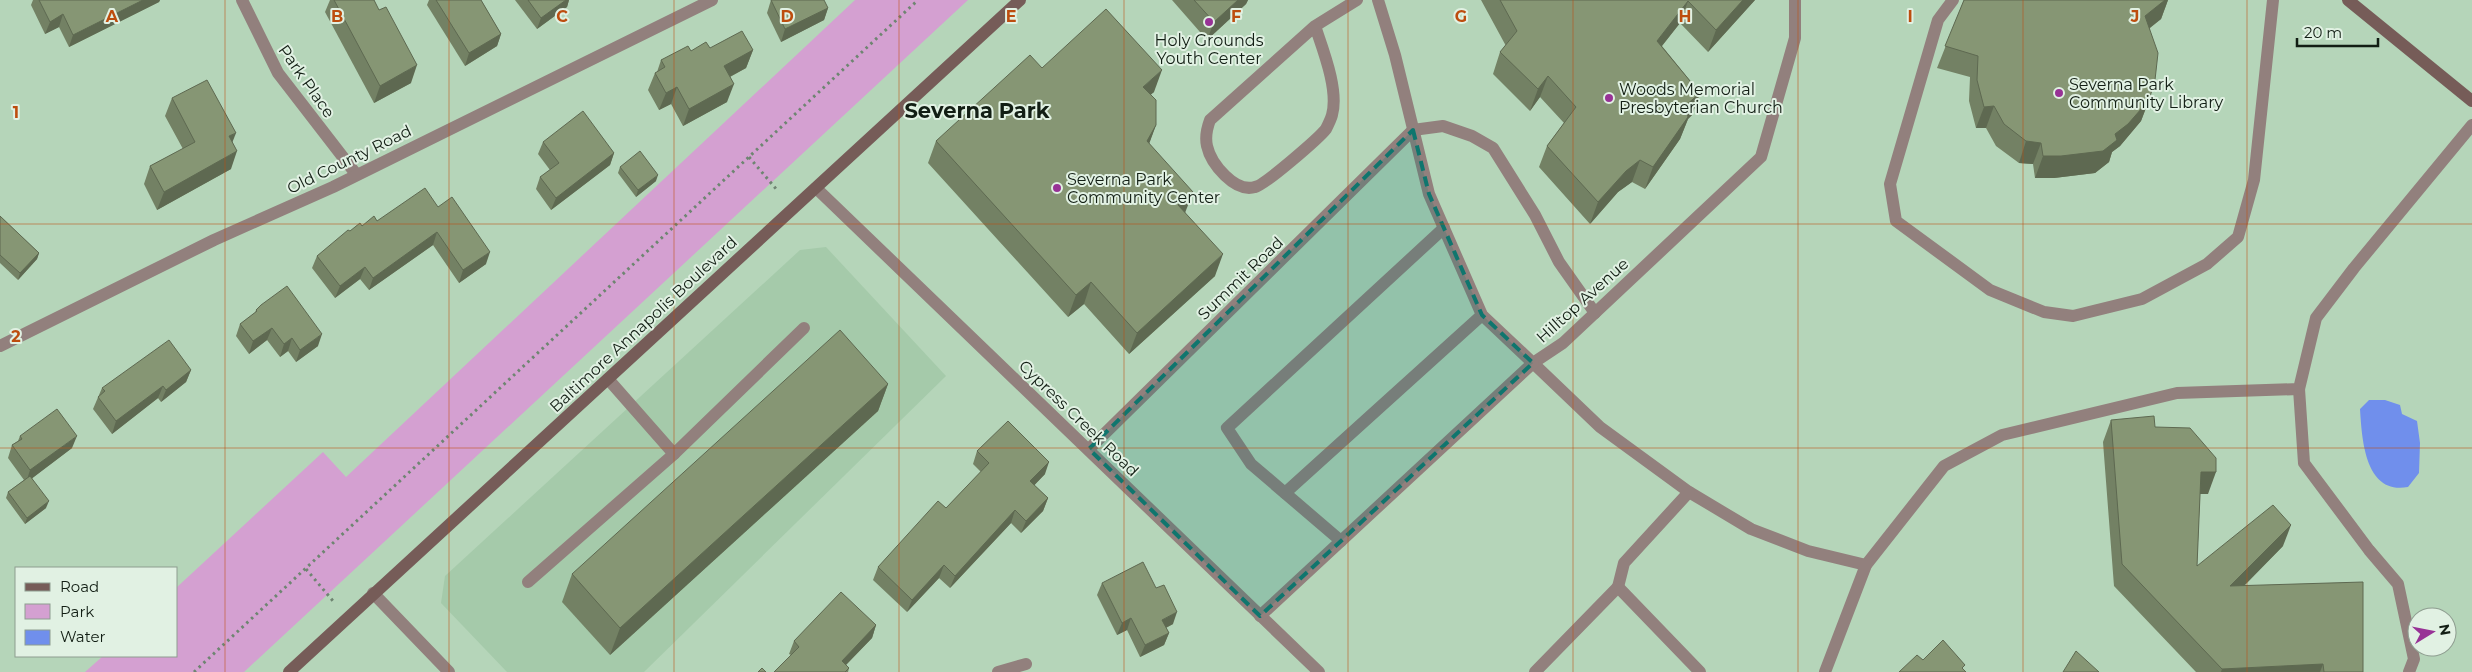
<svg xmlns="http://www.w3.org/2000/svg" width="2472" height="672" viewBox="0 0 2472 672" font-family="Montserrat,sans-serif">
<rect width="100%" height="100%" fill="#b5d5b9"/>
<polygon fill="#a5caaa" points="826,247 946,376 644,672 507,672 441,603 445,576 800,250"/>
<polygon fill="#d4a0d1" points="855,0 968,0 244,672 85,672 103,656 176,656 176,588 323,452 346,477"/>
<path fill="#708fec" d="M2369,400H2385L2400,405L2402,414L2417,421L2420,443L2419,473L2408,487C2365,495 2362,440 2360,409Z"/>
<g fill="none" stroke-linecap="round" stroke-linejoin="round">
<g stroke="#6e8571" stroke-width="3" stroke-dasharray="2.5 4" stroke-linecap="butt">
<polyline points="749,157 777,190"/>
<polyline points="306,569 333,601"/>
<polyline points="194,672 918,0"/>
</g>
<g stroke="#92807d" stroke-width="12">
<polyline points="1953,0 1938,20 1890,184 1896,221 1990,290 2044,312 2073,316 2142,299 2207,264 2238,237 2254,180 2273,0"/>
<path d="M1315,26C1323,50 1339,90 1332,115C1331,119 1328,125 1326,129C1319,138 1265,185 1255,187C1235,193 1211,164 1207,146C1205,137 1207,128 1210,120L1315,26L1357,0"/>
<polyline points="1413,130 1443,126 1472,136 1493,148 1535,215 1559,262 1595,313"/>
<polyline points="1533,363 1600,427 1689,492 1751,529 1808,551 1866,565"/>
<polyline points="608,379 674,454 804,328"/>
<polyline points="2299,389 2304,463 2369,550 2398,584 2414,659 2409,672"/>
<polyline points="1285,493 1482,315"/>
<polyline points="1341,541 1251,464 1227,428 1444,228"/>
<polyline points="528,582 674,454"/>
<polyline points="1618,587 1624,563 1689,492"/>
<polyline points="1535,672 1618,587 1700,672"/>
<polyline points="1825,672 1866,565 1944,466 2002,435 2177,393 2299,389 2316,318 2354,268 2472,125"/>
</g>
<g stroke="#92807d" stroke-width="12">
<polyline points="242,0 278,73 356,174"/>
<polyline points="1378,0 1395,55 1429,194 1482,315 1533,363 1563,343 1761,157 1795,38 1795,0"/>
<polyline points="816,188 1319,672"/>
<polyline points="0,346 214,240 333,187 712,0"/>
<polyline points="1089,449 1413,130"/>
<polyline points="373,593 449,672"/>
<polyline points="1260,616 1533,363"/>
<polyline points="998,672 1026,664"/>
</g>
<g stroke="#765c58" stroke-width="12">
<polyline points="2348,0 2472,101"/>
<polyline points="289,672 1020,0"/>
</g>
</g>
<g fill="#738164">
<polygon points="33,0 160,0 159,2 69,47 59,27 45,34 31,5"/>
<polygon points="330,0 374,0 411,83 374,103 325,12"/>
<polygon points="429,0 481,0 501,34 497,46 465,66 427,5"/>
<polygon points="515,0 569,0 567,7 537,29"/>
<polygon points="771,0 828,8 824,20 781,42 767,13"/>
<polygon points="1172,0 1248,0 1246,4 1207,40"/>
<polygon points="1481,0 1755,0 1708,52 1680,23 1662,46 1700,93 1692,115 1688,119 1680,139 1645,189 1632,182 1618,192 1590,224 1539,167 1547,146 1564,123 1540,97 1530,111 1493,74 1500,52 1506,46"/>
<polygon points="1964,0 2168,0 2161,19 2150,28 2149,100 2141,121 2120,146 2112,152 2109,162 2095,173 2054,178 2035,178 2033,164 2019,163 1996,146 1986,128 1976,128 1969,101 1970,77 1937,68"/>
<polygon points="710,48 753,50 746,68 730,77 727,102 683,126 671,104 659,110 648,90 655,73 657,72 661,60 691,51"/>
<polygon points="1042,68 1154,92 1151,94 1156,125 1149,143 1185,212 1215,276 1129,354 1084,304 1068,317 928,163 936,141"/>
<polygon points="172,98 231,169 157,210 144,184 150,166 183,149 165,116"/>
<polygon points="543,142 614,153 610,165 551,210 536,189 540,177 550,170 538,154"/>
<polygon points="620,167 656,181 636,197 618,173"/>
<polygon points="438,207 486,264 459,283 433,245 369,290 360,279 335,298 312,268 317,256 350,231 377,221"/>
<polygon points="0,216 39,253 37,259 18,280 0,263"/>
<polygon points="256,310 318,346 296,362 288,351 280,357 267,340 249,354 236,336 240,324 255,313"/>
<polygon points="191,370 186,382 161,402 158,398 112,434 93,409 102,388"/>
<polygon points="888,384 878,411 610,655 562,602 572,574"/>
<polygon points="2111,420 2155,427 2208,494 2200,494 2197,566 2283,546 2244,586 2363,672 2196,672 2114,586 2103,442"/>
<polygon points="20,436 72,448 32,478 46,508 25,524 6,498 8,492 24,480 8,458 12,445 18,441"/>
<polygon points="977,451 1045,474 1034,485 1048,498 1043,511 1021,533 1011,523 950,588 939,578 907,612 873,580 878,567 946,508 981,472 973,464"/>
<polygon points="1102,583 1173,624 1166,628 1169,633 1164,645 1140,657 1127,630 1117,635 1097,595"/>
<polygon points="876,625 872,638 846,665 849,668 848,672 774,672 791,655 789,654 794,641"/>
</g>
<g fill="#5e6951">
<polygon points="143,0 160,0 159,2 69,47 73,35"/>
<polygon points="566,0 569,0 567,7 537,29 541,18"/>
<polygon points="1238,0 1248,0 1246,4 1207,40 1214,22"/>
<polygon points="1743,0 1755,0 1708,52 1716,30"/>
<polygon points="2165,0 2168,0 2161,19 2138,37 2145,16"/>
<polygon points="1688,1 1680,23 1649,62 1657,41"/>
<polygon points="828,8 824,20 781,42 785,29"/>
<polygon points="63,14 59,27 45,34 50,22"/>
<polygon points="501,34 497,46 465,66 469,53"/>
<polygon points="753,50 746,68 718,83 724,66"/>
<polygon points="417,65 411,83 374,103 380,86"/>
<polygon points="1162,70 1154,92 1135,108 1143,87"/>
<polygon points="1548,76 1540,97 1530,111 1538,89"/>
<polygon points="734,84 727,102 683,126 689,109"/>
<polygon points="677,87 671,104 659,110 666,93"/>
<polygon points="1700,93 1692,115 1688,119 1680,139 1645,189 1653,167 1685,106"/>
<polygon points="2149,100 2141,121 2120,146 2112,152 2109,162 2095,173 2054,178 2035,178 2043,156 2115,134"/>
<polygon points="1994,106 1986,128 1976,128 1984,107"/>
<polygon points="1156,125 1148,147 1147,141"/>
<polygon points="236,133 229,151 229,136"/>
<polygon points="2026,141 2041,143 2033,164 2019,163"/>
<polygon points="237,151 231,169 157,210 164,192"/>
<polygon points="614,153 610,165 551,210 556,198"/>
<polygon points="1640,160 1632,182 1618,192 1590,224 1598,202 1626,171"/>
<polygon points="658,175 656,181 636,197 638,190"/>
<polygon points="1193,192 1185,213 1178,205"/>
<polygon points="437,232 433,245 369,290 373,278"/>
<polygon points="490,252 486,264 459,283 463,270"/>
<polygon points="39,253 37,259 18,280 20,273"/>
<polygon points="1223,254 1215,276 1129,354 1137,333"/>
<polygon points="365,267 360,279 335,298 340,286"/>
<polygon points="1091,282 1084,304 1068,317 1076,295"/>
<polygon points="272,328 267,340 249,354 253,341"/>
<polygon points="322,334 318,346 296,362 300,350"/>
<polygon points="292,338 288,351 280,357 284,344"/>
<polygon points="191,370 186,382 161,402 166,390"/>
<polygon points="888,384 878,411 610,655 620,628"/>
<polygon points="163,386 158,398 112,434 116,421"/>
<polygon points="77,436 72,448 26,483 30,470"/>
<polygon points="1049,462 1045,474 1026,494 1030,481"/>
<polygon points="2201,472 2216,472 2208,494 2193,494"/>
<polygon points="1048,498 1043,511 1021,533 1026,521"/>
<polygon points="49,501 46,508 25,524 27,518"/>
<polygon points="1015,510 1011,523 950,588 955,576"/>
<polygon points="2291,525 2283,546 2222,608 2230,586"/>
<polygon points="944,565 939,578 907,612 912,600"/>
<polygon points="1177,612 1173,624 1157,632 1162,620"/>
<polygon points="1131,618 1127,630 1117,635 1122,623"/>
<polygon points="876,625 872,638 839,672 842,661"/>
<polygon points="1169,633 1164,645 1140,657 1145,645"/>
<polygon points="2323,664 2320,672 2221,672 2222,669"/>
</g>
<g fill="#869674" stroke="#5e6951">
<polygon points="39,0 143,0 73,35 63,14 50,22"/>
<polygon points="334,0 374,0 379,10 386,7 417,65 380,86"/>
<polygon points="436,0 481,0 501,34 469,53"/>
<polygon points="528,0 566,0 541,18"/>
<polygon points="771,0 824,0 828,8 785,29"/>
<polygon points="1194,0 1238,0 1214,22"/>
<polygon points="1500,0 1743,0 1716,30 1688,1 1657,41 1700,93 1685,106 1688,117 1653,167 1640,160 1626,171 1598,202 1547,146 1576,107 1548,76 1538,89 1500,52 1517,31"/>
<polygon points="1964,0 2165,0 2145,16 2158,53 2155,80 2149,100 2128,124 2115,134 2117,140 2103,151 2061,156 2043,156 2041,143 2026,141 2004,124 1994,106 1984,107 1977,80 1978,56 1945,46"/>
<polygon points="1106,9 1162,70 1143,87 1156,100 1156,125 1147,141 1193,192 1178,205 1223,254 1137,333 1091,282 1076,295 936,141 1030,55 1042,68"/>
<polygon points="742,31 753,50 724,66 734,84 689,109 677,87 666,93 655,73 665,67 661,60 688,46 691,51 706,42 710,48"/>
<polygon points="207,80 236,133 229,136 237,151 164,192 150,166 195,142 172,98"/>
<polygon points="583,111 614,153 556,198 540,177 559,163 543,142"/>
<polygon points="640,151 658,175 638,190 620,167"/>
<polygon points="425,188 438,207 452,197 490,252 463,270 437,232 373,278 365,267 340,286 317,256 348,230 350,231 360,223 362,226 374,216 377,221"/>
<polygon points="0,216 39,253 20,273 0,255"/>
<polygon points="287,286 322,334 300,350 292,338 284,344 272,328 253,341 240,324 257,311 256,310 261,305"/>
<polygon points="840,330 888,384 620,628 572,574"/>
<polygon points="169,340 191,370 166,390 163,386 116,421 98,397 105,391 102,388"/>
<polygon points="57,409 77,436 30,470 12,445 22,439 20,436"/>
<polygon points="2154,416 2155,427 2190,428 2216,458 2216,472 2201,472 2197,566 2273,505 2291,525 2230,586 2363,582 2363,672 2324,672 2323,664 2222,669 2122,564 2111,420"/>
<polygon points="1008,421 1049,462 1030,481 1048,498 1026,521 1015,510 955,576 944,565 912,600 878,567 938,501 946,508 989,463 977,451"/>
<polygon points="30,476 49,501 27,518 8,492"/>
<polygon points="1143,562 1156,588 1164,585 1177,612 1162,620 1169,633 1145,645 1131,618 1122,623 1102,583"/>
<polygon points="841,592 876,625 842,661 849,668 845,672 774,672 799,647 794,641"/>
<polygon points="1943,640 1965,665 1962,668 1966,672 1899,672 1917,655 1923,660"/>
<polygon points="2076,651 2099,672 2063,672"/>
<polygon points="762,668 766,672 758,672"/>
</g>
<path fill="#0f766e" fill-opacity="0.2" stroke="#0f766e" stroke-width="4" stroke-dasharray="10 6" stroke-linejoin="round" d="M1413,130L1429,194L1482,315L1533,363L1260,616L1089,449Z"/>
<path fill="none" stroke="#bd4d0e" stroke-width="1" stroke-opacity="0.55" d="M225,0V672M449,0V672M674,0V672M899,0V672M1124,0V672M1348,0V672M1573,0V672M1798,0V672M2023,0V672M2247,0V672M0,224H2472M0,448H2472"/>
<g fill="#983296" stroke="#e1f1e3" stroke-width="2">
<circle cx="1209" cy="22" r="5"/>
<circle cx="2059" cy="93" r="5"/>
<circle cx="1609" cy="98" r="5"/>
<circle cx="1057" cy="188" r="5"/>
</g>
<g text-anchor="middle" stroke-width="4" stroke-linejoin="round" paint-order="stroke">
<g font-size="16" fill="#121e14" stroke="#e1f1e3" text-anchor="start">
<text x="1209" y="46" text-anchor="middle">Holy Grounds<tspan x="1209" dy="18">Youth Center</tspan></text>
<text x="2069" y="90">Severna Park<tspan x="2069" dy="18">Community Library</tspan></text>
<text x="1619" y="95">Woods Memorial<tspan x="1619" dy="18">Presbyterian Church</tspan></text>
<text x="1067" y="185">Severna Park<tspan x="1067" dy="18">Community Center</tspan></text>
</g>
<g font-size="16" fill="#121e14" stroke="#e1f1e3">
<text transform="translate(307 81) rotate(55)" y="6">Park Place</text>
<text transform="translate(349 159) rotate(-26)" y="6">Old County Road</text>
<text transform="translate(1240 278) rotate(-44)" y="6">Summit Road</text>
<text transform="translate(1582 300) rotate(-42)" y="6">Hilltop Avenue</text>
<text transform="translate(643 324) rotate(-43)" y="6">Baltimore Annapolis Boulevard</text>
<text transform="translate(1079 418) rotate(44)" y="6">Cypress Creek Road</text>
</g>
<g font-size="21" font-weight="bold" fill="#121e14" stroke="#e1f1e3">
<text x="977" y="118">Severna Park</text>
</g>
</g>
<g font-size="16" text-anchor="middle" font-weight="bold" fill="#bd4d0e" stroke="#e1f1e3" stroke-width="4" stroke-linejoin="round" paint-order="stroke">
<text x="112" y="22">A</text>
<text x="337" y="22">B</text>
<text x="562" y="22">C</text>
<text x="787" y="22">D</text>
<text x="1011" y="22">E</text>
<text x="1236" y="22">F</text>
<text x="1461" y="22">G</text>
<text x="1685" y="22">H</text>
<text x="1910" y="22">I</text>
<text x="2135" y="22">J</text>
<text x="16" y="118">1</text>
<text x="16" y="342">2</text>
</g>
<rect x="15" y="567" width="162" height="90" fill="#e1f1e3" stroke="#8e9d90"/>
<rect x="25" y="583" width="25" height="8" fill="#765c58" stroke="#8e9d90"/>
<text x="60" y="592" font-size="15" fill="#121e14">Road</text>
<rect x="25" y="604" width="25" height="15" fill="#d4a0d1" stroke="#8e9d90"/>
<text x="60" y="617" font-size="15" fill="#121e14">Park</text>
<rect x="25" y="630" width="25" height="15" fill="#708fec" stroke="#8e9d90"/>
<text x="60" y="642" font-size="15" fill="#121e14">Water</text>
<g transform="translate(2432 632) rotate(80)"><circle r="24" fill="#e1f1e3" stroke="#8e9d90"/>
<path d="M0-4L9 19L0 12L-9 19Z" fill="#983296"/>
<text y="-8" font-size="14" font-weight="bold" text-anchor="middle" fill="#121e14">N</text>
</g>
<path d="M2297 38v8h81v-8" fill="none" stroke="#121e14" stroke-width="2.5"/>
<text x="2304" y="38" font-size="15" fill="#121e14" stroke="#e1f1e3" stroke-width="4" paint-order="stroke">20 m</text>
</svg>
